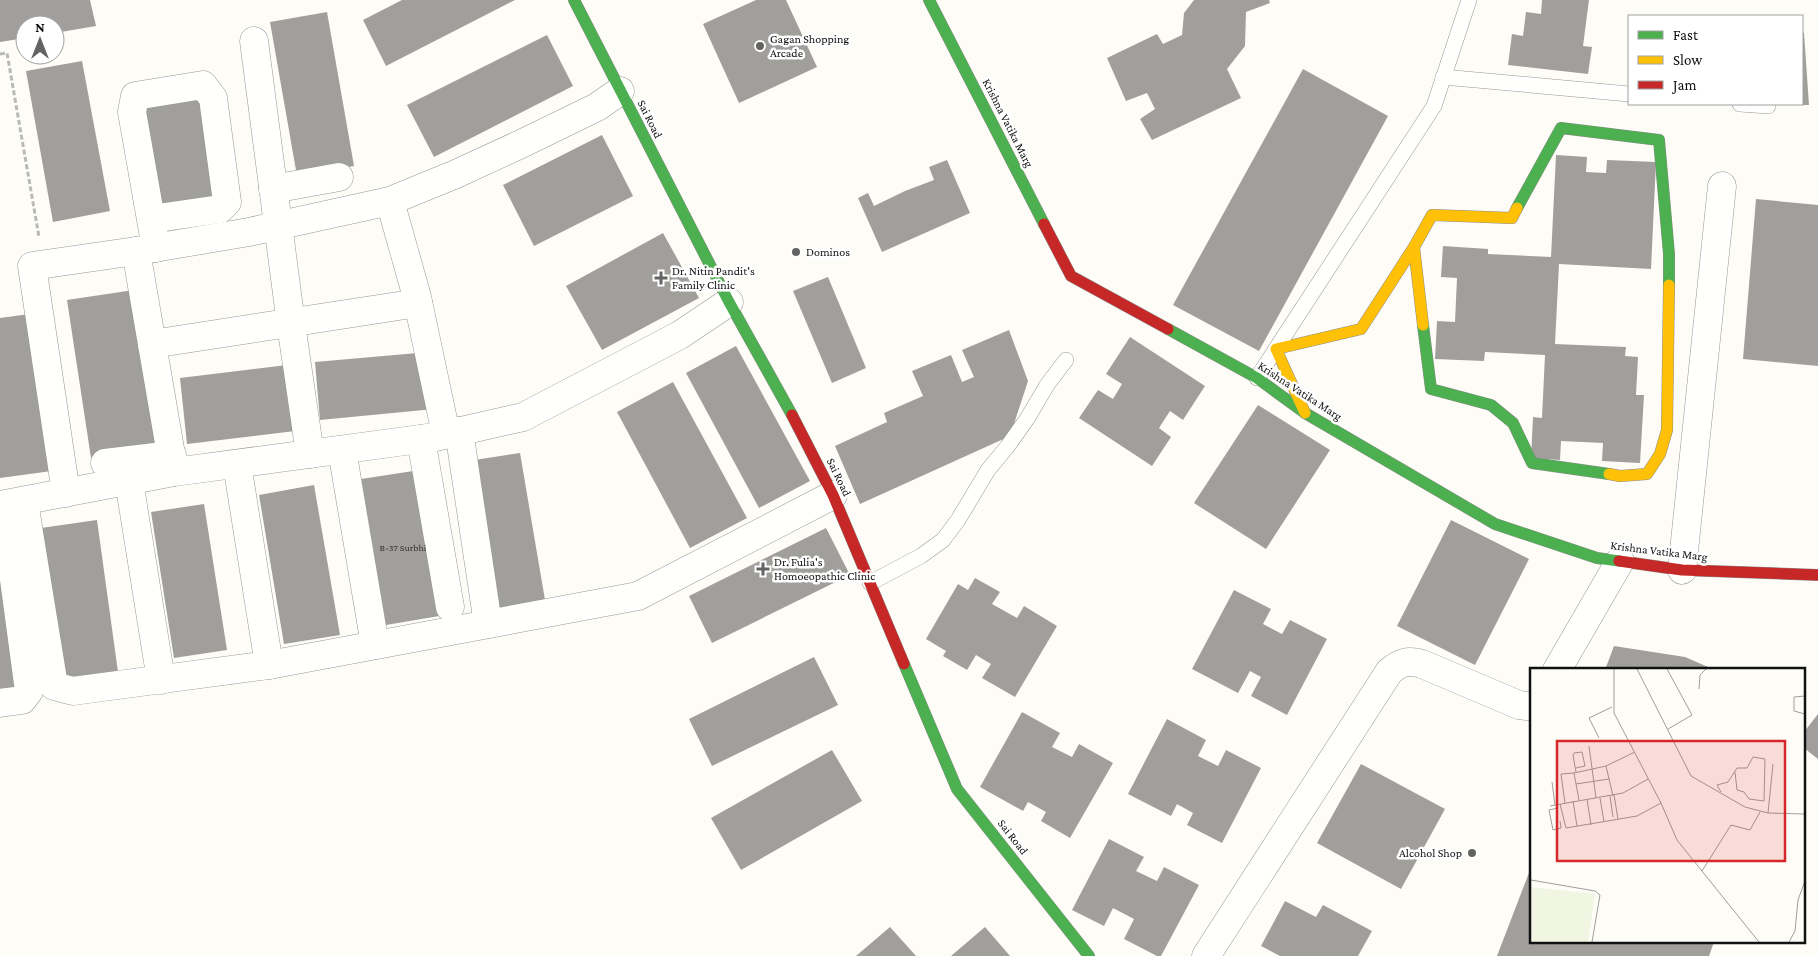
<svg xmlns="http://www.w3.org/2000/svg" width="1818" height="956" viewBox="0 0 1818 956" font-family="'Crimson Pro',serif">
<rect width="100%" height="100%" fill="#fdfcf7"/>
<g fill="#a19f9c">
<polygon points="0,0 90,0 96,26 55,33 55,25 25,25 25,38 0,42"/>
<polygon points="402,0 515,0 386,66 363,20"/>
<polygon points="756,0 786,0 817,67 739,103 703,24"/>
<polygon points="1194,0 1269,0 1270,3 1246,12 1245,46 1227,69 1241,98 1152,140 1140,119 1155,109 1147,93 1126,101 1107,58 1157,34 1163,44 1182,35 1184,13"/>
<polygon points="1542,0 1589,0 1583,46 1592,47 1588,74 1508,65 1512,34 1523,36 1526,12 1541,14"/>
<polygon points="327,12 354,166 297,176 270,22"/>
<polygon points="1802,32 1804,33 1809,105 1802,105"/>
<polygon points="547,35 573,86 434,157 407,105"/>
<polygon points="82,61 110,211 53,222 26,71"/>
<polygon points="1303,69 1388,116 1259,351 1173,305"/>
<polygon points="204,96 221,203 162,210 144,107"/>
<polygon points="602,135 633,196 534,246 503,185"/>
<polygon points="1556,155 1587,157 1586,172 1606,173 1607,160 1656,162 1651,269 1559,264 1555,344 1626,347 1625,356 1638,357 1636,395 1644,395 1640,463 1602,461 1603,443 1561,441 1560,460 1531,458 1533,417 1542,418 1545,355 1485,352 1484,361 1435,359 1437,321 1455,322 1457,278 1441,277 1443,246 1488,249 1488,254 1551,257"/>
<polygon points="947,160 970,213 882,252 858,198 868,193 874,206 905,191 934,180 929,167"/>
<polygon points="1756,199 1818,205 1818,366 1743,359"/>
<polygon points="663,233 699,298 602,350 566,286"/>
<polygon points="828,277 866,368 832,383 793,291"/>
<polygon points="134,290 157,448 91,458 67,300"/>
<polygon points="37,313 59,470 0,478 0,318"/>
<polygon points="1009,330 1028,381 1010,436 860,504 835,446 887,422 884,413 923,396 912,371 951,355 962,382 974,377 962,350"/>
<polygon points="1130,337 1205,386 1183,420 1170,411 1159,428 1171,437 1152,466 1079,418 1098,390 1113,399 1122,384 1106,374"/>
<polygon points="736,346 810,481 759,508 686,373"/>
<polygon points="429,352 434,409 320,420 315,362"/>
<polygon points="287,365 295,431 187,444 180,378"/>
<polygon points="673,382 747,518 690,548 617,412"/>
<polygon points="1258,405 1330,450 1266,549 1194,503"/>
<polygon points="520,453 545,600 493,609 468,461"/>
<polygon points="420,470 445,615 386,625 361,479"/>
<polygon points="314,485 340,635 284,644 259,495"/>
<polygon points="204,504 227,650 174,658 151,512"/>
<polygon points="97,520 118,672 62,680 41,528"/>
<polygon points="1451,520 1529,559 1475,665 1397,626"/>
<polygon points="826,528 850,575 712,643 689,596"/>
<polygon points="0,549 23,691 0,694"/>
<polygon points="975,578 1000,592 992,604 1017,618 1024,606 1057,626 1015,697 982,678 991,664 976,655 967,670 943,656 946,651 926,639 958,584 968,590"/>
<polygon points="1234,590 1271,609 1263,624 1282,634 1290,620 1327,639 1287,715 1251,696 1261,677 1250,671 1238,693 1192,669"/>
<polygon points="1614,646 1685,657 1715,670 1605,670"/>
<polygon points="814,657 838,705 712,766 689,719"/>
<polygon points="1022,712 1060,733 1052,747 1072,757 1079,744 1113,763 1070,838 1041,821 1046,812 1028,802 1023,811 980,787"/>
<polygon points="1818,714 1818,759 1804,748 1804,732"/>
<polygon points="1167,719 1206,740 1198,756 1218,766 1226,750 1261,768 1222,843 1187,825 1193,813 1177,804 1171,816 1128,794"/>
<polygon points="832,750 862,801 741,870 711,818"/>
<polygon points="1361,764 1445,809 1401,889 1317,843"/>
<polygon points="1109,839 1144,857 1136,871 1157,881 1164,867 1199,885 1161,956 1157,956 1124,939 1134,919 1113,908 1104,926 1072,910"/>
<polygon points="1532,865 1532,942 1714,942 1709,956 1497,956"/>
<polygon points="1285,901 1316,917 1323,905 1372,931 1358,956 1280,956 1261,946"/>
<polygon points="890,927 916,956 856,956"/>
<polygon points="985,927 1010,956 951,956"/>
</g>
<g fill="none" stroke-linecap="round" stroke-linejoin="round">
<defs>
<g id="lane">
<polyline points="1443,77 1629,94"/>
<polyline points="1740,104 1768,106"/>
<polyline points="1257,378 1434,106 1469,0"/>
<polyline points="870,583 921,556 943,540 958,520 988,470 1007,447 1027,419 1047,385 1066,360"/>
</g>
<g id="street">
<polyline points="254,41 291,324 310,454"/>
<polyline points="273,189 339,177"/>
<polyline points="390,201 417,297 446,434"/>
<polyline points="151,219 220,209 227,202 213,98 203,85 135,96 132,112 156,248"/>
<polyline points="152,344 418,303"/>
<polyline points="459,431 488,624"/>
<polyline points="421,439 450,607"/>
<polyline points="342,450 375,645"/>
<polyline points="105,463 172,455"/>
<polyline points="237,464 269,665"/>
<polyline points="174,472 136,251 249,232 390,201 456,174 521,144 597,107 620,91"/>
<polyline points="129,481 161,680"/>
<polyline points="66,493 32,266 136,251"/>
<polyline points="24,502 54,686 73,691 269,665 638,596 833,495"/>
<polyline points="0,505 174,472 435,437 523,417 680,335 729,302"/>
<polyline points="1682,570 1722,186"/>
<polyline points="1557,670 1620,561"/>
<polyline points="0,703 22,700 29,691 4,505"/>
<path d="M1206,956L1389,672C1400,662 1408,660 1422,664L1519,705L1527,706L1532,705"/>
</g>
<g id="fast">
<polyline points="574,0 729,302 792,415"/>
<polyline points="929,0 1044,224"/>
<polyline points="1517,208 1561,128 1659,140 1669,254 1669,285"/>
<polyline points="1423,325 1431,389 1491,405 1513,423 1532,463 1609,474"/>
<polyline points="1168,329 1257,378 1305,413 1495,524 1597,558 1619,561"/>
<polyline points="904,664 957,789 1089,956"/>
</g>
<g id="slow">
<polyline points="1414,247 1423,325"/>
<polyline points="1305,413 1276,349 1361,329 1414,247 1432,215 1512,218 1517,208"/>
<polyline points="1609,474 1620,476 1647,474 1660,454 1667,430 1669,285"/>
</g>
<g id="jam">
<polyline points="1044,224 1071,276 1168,329"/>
<polyline points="792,415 833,495 904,664"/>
<polyline points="1619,561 1682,570 1818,575"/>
</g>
</defs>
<use href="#lane" stroke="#979795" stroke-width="16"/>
<use href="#street" stroke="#979795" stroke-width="29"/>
<use href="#fast" stroke="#8e8d8b" stroke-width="12"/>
<use href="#slow" stroke="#8e8d8b" stroke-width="12"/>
<use href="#jam" stroke="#8e8d8b" stroke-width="12"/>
<polyline stroke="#b9b9b8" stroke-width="3" stroke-dasharray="5 2.5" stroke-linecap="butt" points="0,54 7,53 39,237"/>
<use href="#lane" stroke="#fffffe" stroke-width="15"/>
<use href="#street" stroke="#fffffe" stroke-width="28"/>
<use href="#fast" stroke="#4caf50" stroke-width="11"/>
<use href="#slow" stroke="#ffc107" stroke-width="11"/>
<use href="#jam" stroke="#c62828" stroke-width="11"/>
</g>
<g fill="#646362" stroke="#fff" stroke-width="2">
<circle cx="760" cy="46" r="5"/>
<circle cx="796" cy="252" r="5"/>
<path d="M658.5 270.5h5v5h5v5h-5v5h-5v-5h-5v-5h5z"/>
<path d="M760.5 561.5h5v5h5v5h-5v5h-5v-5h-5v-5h5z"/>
<circle cx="1472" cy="853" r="5"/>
</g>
<g text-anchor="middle" stroke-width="5" stroke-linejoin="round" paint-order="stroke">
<g font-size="10" fill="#353434">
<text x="403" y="551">B-37 Surbhi</text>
</g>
<g font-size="12" fill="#111" stroke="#fff" text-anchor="start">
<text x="770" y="43">Gagan Shopping<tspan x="770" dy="14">Arcade</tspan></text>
<text x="806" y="256">Dominos</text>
<text x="672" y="275">Dr. Nitin Pandit's<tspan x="672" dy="14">Family Clinic</tspan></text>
<text x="774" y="566">Dr. Fulia's<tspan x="774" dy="14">Homoeopathic Clinic</tspan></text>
<text x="1462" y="857" text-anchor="end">Alcohol Shop</text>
</g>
<g font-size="12" fill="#111" stroke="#fff">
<text transform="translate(650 119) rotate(63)" y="4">Sai Road</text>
<text transform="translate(1008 123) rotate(63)" y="4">Krishna Vatika Marg</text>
<text transform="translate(1300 391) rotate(33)" y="4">Krishna Vatika Marg</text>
<text transform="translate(839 477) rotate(64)" y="4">Sai Road</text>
<text transform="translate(1659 551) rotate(7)" y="4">Krishna Vatika Marg</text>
<text transform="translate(1013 837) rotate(52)" y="4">Sai Road</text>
</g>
</g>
<g transform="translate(1530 668)">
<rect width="275" height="275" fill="#fdfcf7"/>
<path d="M0,219L65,226L58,274H0Z" fill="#f0f6e1"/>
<path fill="none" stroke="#9f9e9b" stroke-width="1" d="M84,1V45L131,135L147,172L229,274M107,1L161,108L215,139L238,145L275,146M137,1L162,47L138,61M169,21L170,7L176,1M275,28L264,29V43L275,46M69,70L59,50L82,39M59,78L66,130M76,98L83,128M46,100L55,98L52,84L44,85L43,87L46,104M22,114L25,137M46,116L79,111M191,124L187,117L198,114L207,100H217L223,89L235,91L234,133L219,131L214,124L207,122L205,104M84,127L88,151M80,128L83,149M70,130L74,154M57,131L61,157M49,132L44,105L76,98L105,84M43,133L47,158M35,135L31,106L44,105M30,136L36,160L107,148L131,135M20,138L93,125L118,111M28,140L19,142L23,162L31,160L30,153M238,145L243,96M172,203L201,157L220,162L230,144M1,212L65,223L70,227L62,274M259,274L265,263L268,232L275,213"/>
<path fill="#d62828" fill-opacity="0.15" stroke="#d62828" stroke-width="2.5" d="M27,73H255V193H27Z"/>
<rect width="275" height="275" fill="none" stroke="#111" stroke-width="2.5"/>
</g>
<rect x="1628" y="15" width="175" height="90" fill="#ffffff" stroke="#a0a0a0"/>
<rect x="1638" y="31" width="25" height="8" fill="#4caf50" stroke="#a0a0a0"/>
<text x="1673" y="40" font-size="15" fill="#111111">Fast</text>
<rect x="1638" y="56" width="25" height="8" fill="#ffc107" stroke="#a0a0a0"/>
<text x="1673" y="65" font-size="15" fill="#111111">Slow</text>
<rect x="1638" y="81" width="25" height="8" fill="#c62828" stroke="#a0a0a0"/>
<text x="1673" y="90" font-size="15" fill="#111111">Jam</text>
<g transform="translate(40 40)"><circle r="24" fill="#ffffff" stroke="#a0a0a0"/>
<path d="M0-4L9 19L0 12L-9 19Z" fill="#646362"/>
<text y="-8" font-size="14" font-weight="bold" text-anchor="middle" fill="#111111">N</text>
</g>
</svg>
